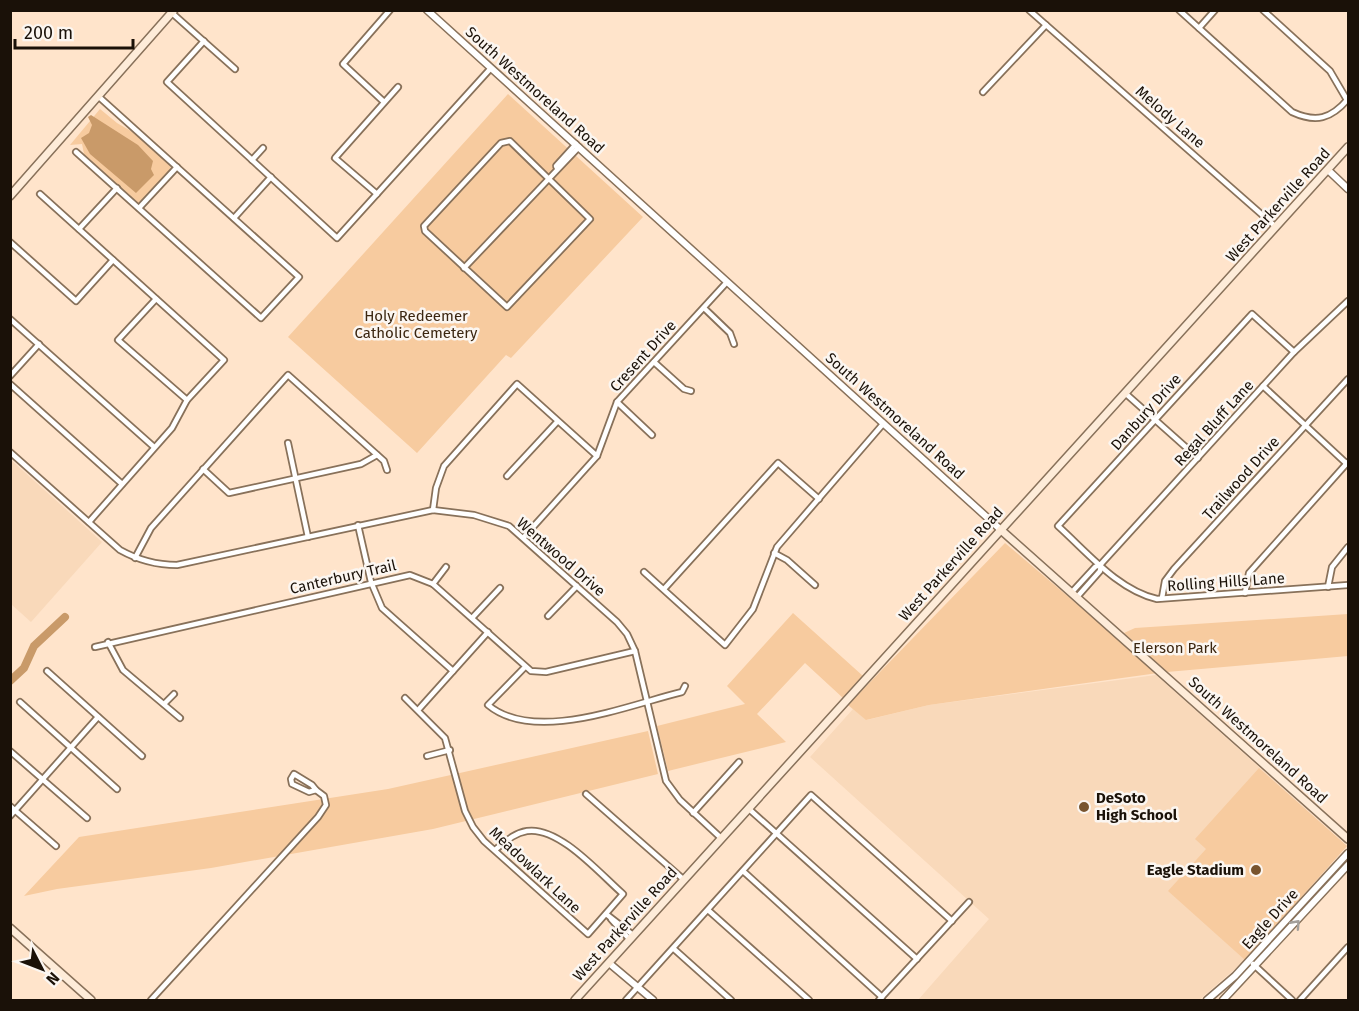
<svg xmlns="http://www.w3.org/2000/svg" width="1359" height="1011" viewBox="0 0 1359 1011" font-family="'Fira Sans',sans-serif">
<rect width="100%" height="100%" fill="#ffe4cb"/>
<g fill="#f9d9ba">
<polygon points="11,460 102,542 31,622 11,604"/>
<polygon points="1156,675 1347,846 1243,962 1199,1000 918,1000 989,919 810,757 853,709 867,720 929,705"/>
</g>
<g fill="#f7cb9f">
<polygon points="508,94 643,217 511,358 506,355 417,453 288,337"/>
<polygon points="100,109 117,123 136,134 171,165 170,170 139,204 84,154 82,144 70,145"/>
<polygon points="1005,543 1158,673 929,705 866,720 848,705"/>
<polygon points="793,613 863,676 843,698 805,663 757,714 786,742 668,771 657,726 745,704 727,686"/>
<polygon points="1348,614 1348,656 1167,672 1124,633 1135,628"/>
<polygon points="648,731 658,774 433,829 211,868 57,889 24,896 79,837 388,789"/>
<polygon points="1259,768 1347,846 1245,960 1168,891 1206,849 1195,839"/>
</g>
<polygon fill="#c99a69" points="91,115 138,145 153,161 151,169 154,175 136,193 90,154 81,138 89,133 92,125 88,117"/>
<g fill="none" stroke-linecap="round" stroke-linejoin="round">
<polyline stroke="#c99a69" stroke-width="8" points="10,681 24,668 34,646 65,617"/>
<defs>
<g id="minor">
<polyline points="1029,10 1276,227"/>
<path d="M1179,10L1292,112C1316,123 1331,119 1348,99"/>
<polyline points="1263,10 1330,71 1347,100"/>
<polyline points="172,13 235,69"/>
<polyline points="1199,28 1215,10"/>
<polyline points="204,41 167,82 337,238 491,68"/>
<polyline points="983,92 1046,25"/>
<polyline points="384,102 343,64 390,10"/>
<polygon points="510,141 590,219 507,307 425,231 424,226 501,143"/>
<polyline points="76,152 261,318 299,277 98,96"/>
<polyline points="252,160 263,148"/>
<polyline points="557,168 556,166 576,144"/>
<polyline points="40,194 224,360 187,400 172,428 89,522"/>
<polyline points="377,194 335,158 398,87"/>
<polyline points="139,208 177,167"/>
<polyline points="234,218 271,177"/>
<polyline points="79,229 117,188"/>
<polyline points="10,242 76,301 113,260"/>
<polyline points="464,268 579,147"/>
<polyline points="156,299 118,340 187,400"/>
<polyline points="704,308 730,333 734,344"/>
<polyline points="10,319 154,447"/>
<path d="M1294,352L1252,314L1058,526C1088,553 1118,590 1157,599L1348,585"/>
<polyline points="654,362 684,389 691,391"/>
<polyline points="10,376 39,344"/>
<polyline points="10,384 122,484"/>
<polyline points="1263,386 1347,464"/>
<polyline points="1125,393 1198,458"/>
<polyline points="617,402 652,435"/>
<polyline points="288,443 308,537"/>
<path d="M10,452L120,550C138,560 156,565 177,565L433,510L474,515L509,526L617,622L627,634L635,651L666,781L680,800L721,838"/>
<polyline points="203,469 229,493 361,464 377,455"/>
<polyline points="507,476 557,422"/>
<polyline points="433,510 436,488 444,466 517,384 597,456"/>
<polyline points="358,525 371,582 382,608 453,671"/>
<polyline points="524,537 597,456 617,402 727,282"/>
<polyline points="774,553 787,560 815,585"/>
<polyline points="135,558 151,528 288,375 384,461 387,470"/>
<polyline points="644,572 725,645 753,609 777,547 883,424"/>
<polyline points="433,584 446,567"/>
<polyline points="1328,587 1332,567 1348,547"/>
<polyline points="664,589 778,463 819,499"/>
<polyline points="1072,592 1095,567 1101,564 1294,352 1348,301"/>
<polyline points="1245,593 1249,573 1348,462"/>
<polyline points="1077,597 1100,571 1101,564"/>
<polyline points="1162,598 1165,581 1174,569 1348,379"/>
<polyline points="548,616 577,586"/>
<polyline points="472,618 500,588"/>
<polyline points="108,642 123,670 180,718"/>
<polyline points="95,647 410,575 433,584 531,671 546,672 635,651"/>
<path d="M525,667L488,705C535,744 628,705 682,692L685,686"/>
<polyline points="47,671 142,756"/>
<path d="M405,698L445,738L465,811L473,827L484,841L588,934L623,894C600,874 559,826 527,831C514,833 505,842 495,850"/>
<polyline points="20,702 117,789"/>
<polyline points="164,704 174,694"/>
<polyline points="419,709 488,632"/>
<polyline points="10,751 87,818"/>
<polyline points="427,756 450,750"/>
<polygon points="294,774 312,785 316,790 309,792 292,784 291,779"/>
<polyline points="586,794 683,879"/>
<polyline points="10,806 56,846"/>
<polyline points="749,809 917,959"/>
<polyline points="693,813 739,762"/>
<polyline points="10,816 98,717"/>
<polyline points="743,871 882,997"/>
<polyline points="708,910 809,1000"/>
<polyline points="606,914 633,935"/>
<polyline points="611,919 630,940"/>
<polyline points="674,949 731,1000"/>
<polyline points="1253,964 1292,1000"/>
<polyline points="151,1000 318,817 326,805 324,796 316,790"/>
<polyline points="626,1000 811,795 952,921"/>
<polyline points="879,1000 969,902"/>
<polyline points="1300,1000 1348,947"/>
</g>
<g id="tertiary">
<polyline points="427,10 1001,530"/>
<polyline points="1328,170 1348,189"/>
<polyline points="609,963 653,1000"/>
<polyline points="1207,1000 1235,976 1348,853"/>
<polyline points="1223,1000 1348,865"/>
</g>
<g id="secondary">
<polyline points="10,196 174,10"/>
<polyline points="1001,530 1348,839"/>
<polyline points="10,928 91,1000"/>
<polyline points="575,1000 1348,147"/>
</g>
</defs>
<use href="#minor" stroke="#88715a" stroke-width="8"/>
<use href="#tertiary" stroke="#88715a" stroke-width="9"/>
<use href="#secondary" stroke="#88715a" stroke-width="10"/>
<use href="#minor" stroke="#fff" stroke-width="4.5"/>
<use href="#tertiary" stroke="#fff" stroke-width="6"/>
<use href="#secondary" stroke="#feecd9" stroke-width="7"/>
</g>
<defs><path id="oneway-chevron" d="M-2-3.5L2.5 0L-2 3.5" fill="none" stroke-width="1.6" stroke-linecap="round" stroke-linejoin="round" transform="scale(1.5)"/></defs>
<use stroke="#a3a09c" href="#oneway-chevron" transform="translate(1296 924) rotate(-48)"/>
<g fill="#78542e" stroke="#fbf6f1" stroke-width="2">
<circle cx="1084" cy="807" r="6"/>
<circle cx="1256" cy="870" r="6"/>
</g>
<g text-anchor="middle" stroke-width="5" stroke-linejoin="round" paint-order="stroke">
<g font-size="15" fill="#1a1108" stroke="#fbf6f1">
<text transform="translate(535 90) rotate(42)" y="5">South Westmoreland Road</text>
<text transform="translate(1170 117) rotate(41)" y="5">Melody Lane</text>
<text transform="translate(1278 205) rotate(-48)" y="5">West Parkerville Road</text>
<text transform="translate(643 356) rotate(-48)" y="5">Cresent Drive</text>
<text transform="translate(1146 412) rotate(-48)" y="5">Danbury Drive</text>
<text transform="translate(895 416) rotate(42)" y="5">South Westmoreland Road</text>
<text transform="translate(1214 423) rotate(-48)" y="5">Regal Bluff Lane</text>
<text transform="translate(1241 478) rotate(-48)" y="5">Trailwood Drive</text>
<text transform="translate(561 557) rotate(41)" y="5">Wentwood Drive</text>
<text transform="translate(951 564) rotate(-48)" y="5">West Parkerville Road</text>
<text transform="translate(343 577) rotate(-13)" y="5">Canterbury Trail</text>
<text transform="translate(1226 582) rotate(-4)" y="5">Rolling Hills Lane</text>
<text transform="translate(1258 740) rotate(42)" y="5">South Westmoreland Road</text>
<text transform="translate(535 870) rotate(43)" y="5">Meadowlark Lane</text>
<text transform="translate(1270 919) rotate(-48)" y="5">Eagle Drive</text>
<text transform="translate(625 924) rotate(-48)" y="5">West Parkerville Road</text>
</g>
<g font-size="15" fill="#3b2610" stroke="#fbf6f1">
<text x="416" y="321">Holy Redeemer<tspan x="416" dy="17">Catholic Cemetery</tspan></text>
<text x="1175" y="653">Elerson Park</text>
</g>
<g font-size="15" font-weight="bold" fill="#1a1108" stroke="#fbf6f1" text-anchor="start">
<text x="1096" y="803">DeSoto<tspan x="1096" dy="17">High School</tspan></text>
<text x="1244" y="875" text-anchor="end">Eagle Stadium</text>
</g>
</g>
<rect width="1359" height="1011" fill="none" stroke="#1a1108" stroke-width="24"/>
<g transform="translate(42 969) rotate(132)" stroke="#fbf6f1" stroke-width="4.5" paint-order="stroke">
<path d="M0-4.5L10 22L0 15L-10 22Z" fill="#1a1108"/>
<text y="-9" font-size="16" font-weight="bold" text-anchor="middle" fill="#1a1108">N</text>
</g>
<path d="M15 39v9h118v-9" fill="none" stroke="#1a1108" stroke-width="3"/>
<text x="24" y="39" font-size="18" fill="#1a1108" stroke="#fbf6f1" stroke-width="4.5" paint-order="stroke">200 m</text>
</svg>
